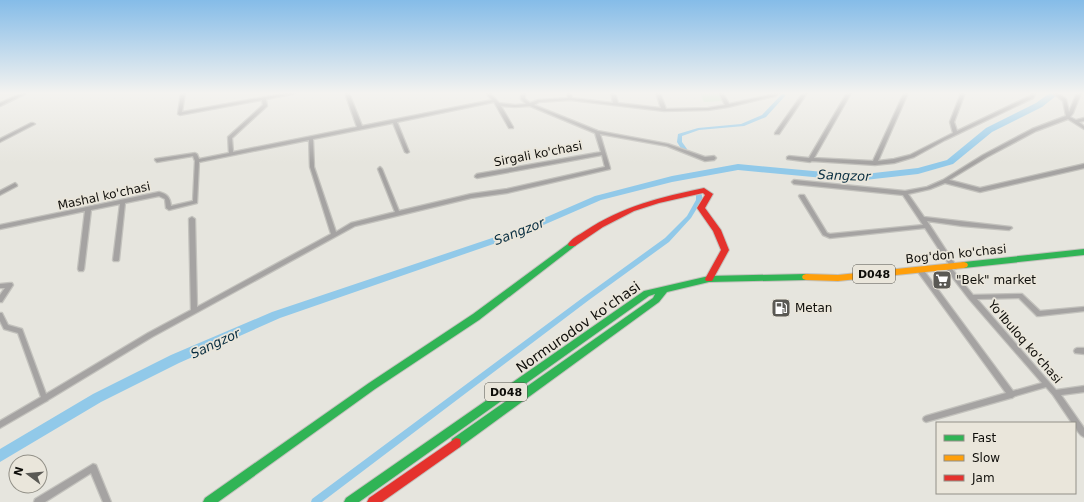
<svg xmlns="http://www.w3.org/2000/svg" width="1084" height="502" viewBox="0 0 1084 502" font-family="'DejaVu Sans',sans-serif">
<rect width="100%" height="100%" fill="#e6e5de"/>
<polygon fill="#c9e7c7" points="700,93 718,93 722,101 704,102"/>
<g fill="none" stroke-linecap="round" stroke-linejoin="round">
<g fill="#91c9e9" fill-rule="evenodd">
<polygon points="782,94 784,94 786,95 766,117 744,126 699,130 682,136 682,142 687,149 686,150 682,150 677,142 678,134 698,128 741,124 762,115"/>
<polygon points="699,193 702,195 702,200 691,218 669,242 589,300 322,502 311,502 312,499 585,296 665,238 687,216 696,200 696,195"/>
</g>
<polygon fill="#91c9e9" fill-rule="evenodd" points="1050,93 1056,93 1057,95 1042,107 992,132 953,164 918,174 856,181 738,170 672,182 601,200 525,233 280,318 179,363 101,402 0,462 0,449 93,394 171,355 272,312 519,229 595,196 672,176 738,164 856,175 918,168 947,160 986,128 1036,103"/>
<defs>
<g id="street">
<polygon points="22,93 27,93 0,106 0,103"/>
<path d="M181,93H185L182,112L287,93H295L293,94L266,99L267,106L232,138L233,152L357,127L345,93H349L362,126L492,100L486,93H490L499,103L515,105L526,104L521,99V93H525V99L530,103L538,100L568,98L567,93H571L572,98L613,103L611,93H615L618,103L661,108L656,93H660L666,109L708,108L725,105L719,93H723L729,104L774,94L775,93H779L775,96L728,107L708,110L664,111L570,100L539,102L534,105L598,131L668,144L705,157L714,156L716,158L714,160L705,161L667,146L600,134L610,168V169L507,193L471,198L355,226L152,337L48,400L47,401L45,402L0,428V421L41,397L18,333L4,329L0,321V313H2L8,325L22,329L46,394L148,333L191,310L189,219L190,218L192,217L195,219L197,307L331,234L310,167L309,140L199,162L197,203L169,210L166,208L165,199L159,196L125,203L119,260L118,261H114L113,260L120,204L91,210L84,269L83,271H79L78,269L85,211L0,229V225L159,192C167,194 170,197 171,206L193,201L195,161L193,156L157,162L155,160V159L195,153L197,154L199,159L229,153L228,137L263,105L262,100L180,115L178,114ZM494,102L509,128H513V127L501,106L515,107L530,106L595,133L601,152L477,174L475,176V177L477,178L602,155L605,167L507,189L471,194L399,211L382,169L380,167L378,169L395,212L351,223L336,232L314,167L313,139L393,123L405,152L407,153L409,152L397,122Z"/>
<polygon points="803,93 807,93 779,134 775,134 775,133"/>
<polygon points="847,93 851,93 814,158 873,161 904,93 908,93 878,161 894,159 910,155 953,133 950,122 961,93 965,93 954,122 957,131 1030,96 1032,93 1036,93 1033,98 945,140 914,157 894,163 875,165 812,161 810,162 787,159 787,157 789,156 809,158"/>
<path d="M1053,93H1058L1066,99L1069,112L1077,93H1081L1073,113L1070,117L1076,120L1084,118V121L1079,122L1084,126V129L1068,119L1036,131L987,157L949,180L980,188L1084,164V168L980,192L945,183L930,189L908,194L924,217L1011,227L1012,228L1009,230L962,226L927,221L957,267L956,269H952L973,295L1020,294H1022L1040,311L1084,307V311L1039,316H1037L1019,298L977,299L1056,390L1084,386V392L1061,395L1084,428V437C1079,435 1075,428 1075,423H1072L1053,395L1046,387L1015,396L1012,398H1011L926,422L924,421L923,419L924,417L926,416L1006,393L918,272L917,270L918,268H922L1013,391L1042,383L969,299L946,269L945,267L946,265H948L950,266L925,228L830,238L823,235L799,196L800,195H804L827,233L830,234L923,225L903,195L794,184L792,182L794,180L905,191L927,187L943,180L983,155L1032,129L1066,116L1063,101Z"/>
<polygon points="31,123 33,123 35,124 0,142 0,139"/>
<polygon points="15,183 17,185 17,186 0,195 0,191"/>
<polygon points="10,283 12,283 13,285 2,302 0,302 0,295 5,288 0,288 0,284"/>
<polygon points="1077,348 1084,348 1084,354 1075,353 1074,351 1075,349"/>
<polygon points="93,464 96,465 111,502 103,502 91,473 45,502 34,502 35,499"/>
</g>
<g id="fast">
<polygon points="572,241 575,242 576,244 575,246 479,320 375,389 218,502 203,502 205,498 369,383 473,314"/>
<polygon points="1084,249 1084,255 964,268 961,267 960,265 961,263 964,262"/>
<polygon points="806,274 809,275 810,277 809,279 806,280 709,282 667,292 659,302 460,447 456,448 452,447 451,443 452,439 653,298 655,294 649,296 359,502 344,502 346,498 644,291 709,276"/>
</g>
<polygon id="slow" points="964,262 967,263 968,265 967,267 964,268 838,281 806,280 803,279 802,277 803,275 806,274 838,275"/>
<g id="jam">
<path d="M704,188L713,194L705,208L721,230L729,250L712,281H706L705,279L721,250L713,231L697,208L705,195L703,193L659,203L634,211L603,227L575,246H569L568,244C572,238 579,235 585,231C623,206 661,197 704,188Z"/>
<polygon points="456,438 460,439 461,443 460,447 382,502 367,502 369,498"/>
</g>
</defs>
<use href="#street" stroke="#c3c2bd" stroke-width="2.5"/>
<use href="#fast" stroke="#c3c2bd" stroke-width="2"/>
<use href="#slow" stroke="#c3c2bd" stroke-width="2"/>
<use href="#jam" stroke="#c3c2bd" stroke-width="2"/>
<use href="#street" fill="#a5a3a2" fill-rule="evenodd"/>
<use href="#fast" fill="#30b455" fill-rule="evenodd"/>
<use href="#slow" fill="#ff9f0a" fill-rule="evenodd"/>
<use href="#jam" fill="#e5322d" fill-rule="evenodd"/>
</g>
<linearGradient id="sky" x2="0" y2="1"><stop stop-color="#85bce8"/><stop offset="0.57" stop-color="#f4f3f0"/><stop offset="1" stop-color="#f4f3f0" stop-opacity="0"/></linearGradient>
<rect width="1084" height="163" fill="url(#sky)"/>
<defs>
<symbol id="supermarket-square" viewBox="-11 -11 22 22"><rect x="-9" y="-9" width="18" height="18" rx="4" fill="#5a5954" stroke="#eae6db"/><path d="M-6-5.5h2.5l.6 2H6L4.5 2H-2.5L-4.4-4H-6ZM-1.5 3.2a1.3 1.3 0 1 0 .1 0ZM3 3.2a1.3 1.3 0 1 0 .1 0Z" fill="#fff"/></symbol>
<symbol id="fuel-square" viewBox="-11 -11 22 22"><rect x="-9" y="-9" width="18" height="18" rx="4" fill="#5a5954" stroke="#eae6db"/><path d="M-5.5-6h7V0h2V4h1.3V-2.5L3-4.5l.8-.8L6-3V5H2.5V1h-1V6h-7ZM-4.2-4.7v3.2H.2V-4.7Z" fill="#fff"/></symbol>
</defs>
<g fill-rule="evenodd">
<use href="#supermarket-square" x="931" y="269" width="22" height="22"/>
<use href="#fuel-square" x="770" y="297" width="22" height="22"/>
</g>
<g text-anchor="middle" stroke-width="3.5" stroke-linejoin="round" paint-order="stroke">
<g fill="#eae6db" stroke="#514f49" stroke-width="1">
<rect x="853" y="265" width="42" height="18" rx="3"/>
<rect x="485" y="383" width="42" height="18" rx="3"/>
</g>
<g font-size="11" font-weight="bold" fill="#0f0e0a">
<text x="874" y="278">D048</text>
<text x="506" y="396">D048</text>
</g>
<g font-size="12" fill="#0f0e0a" stroke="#eae6db">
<text transform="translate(538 154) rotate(-11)" y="4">Sirgali ko'chasi</text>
<text transform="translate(104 196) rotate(-12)" y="4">Mashal ko'chasi</text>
<text transform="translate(956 254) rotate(-6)" y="4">Bog'don ko'chasi</text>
<text transform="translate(1025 342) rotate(49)" y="4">Yo'lbuloq ko'chasi</text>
</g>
<g font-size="12" fill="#0f0e0a" stroke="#eae6db" text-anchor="start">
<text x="956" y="284">"Bek" market</text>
<text x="795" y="312">Metan</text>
</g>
<g font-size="13" font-style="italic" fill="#072d40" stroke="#eae6db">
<text transform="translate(844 175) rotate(2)" y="5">Sangzor</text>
<text transform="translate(519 231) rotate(-21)" y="5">Sangzor</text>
<text transform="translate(215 343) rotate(-25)" y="5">Sangzor</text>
</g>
<g font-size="14" fill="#0f0e0a" stroke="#eae6db">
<text transform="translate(578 327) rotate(-35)" y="5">Normurodov ko'chasi</text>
</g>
</g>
<rect x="936" y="422" width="140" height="72" fill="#eae6db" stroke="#929087"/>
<rect x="944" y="435" width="20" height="6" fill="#30b455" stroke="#929087"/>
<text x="972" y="442" font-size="12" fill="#0f0e0a">Fast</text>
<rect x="944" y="455" width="20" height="6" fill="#ff9f0a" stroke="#929087"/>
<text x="972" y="462" font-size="12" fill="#0f0e0a">Slow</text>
<rect x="944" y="475" width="20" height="6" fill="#e5322d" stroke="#929087"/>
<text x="972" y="482" font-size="12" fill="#0f0e0a">Jam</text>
<g transform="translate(28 474) rotate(286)"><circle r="19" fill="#eae6db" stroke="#929087"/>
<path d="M0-3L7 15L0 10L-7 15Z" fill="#5a5954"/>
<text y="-6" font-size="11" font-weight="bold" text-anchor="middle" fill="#0f0e0a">N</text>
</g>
</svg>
